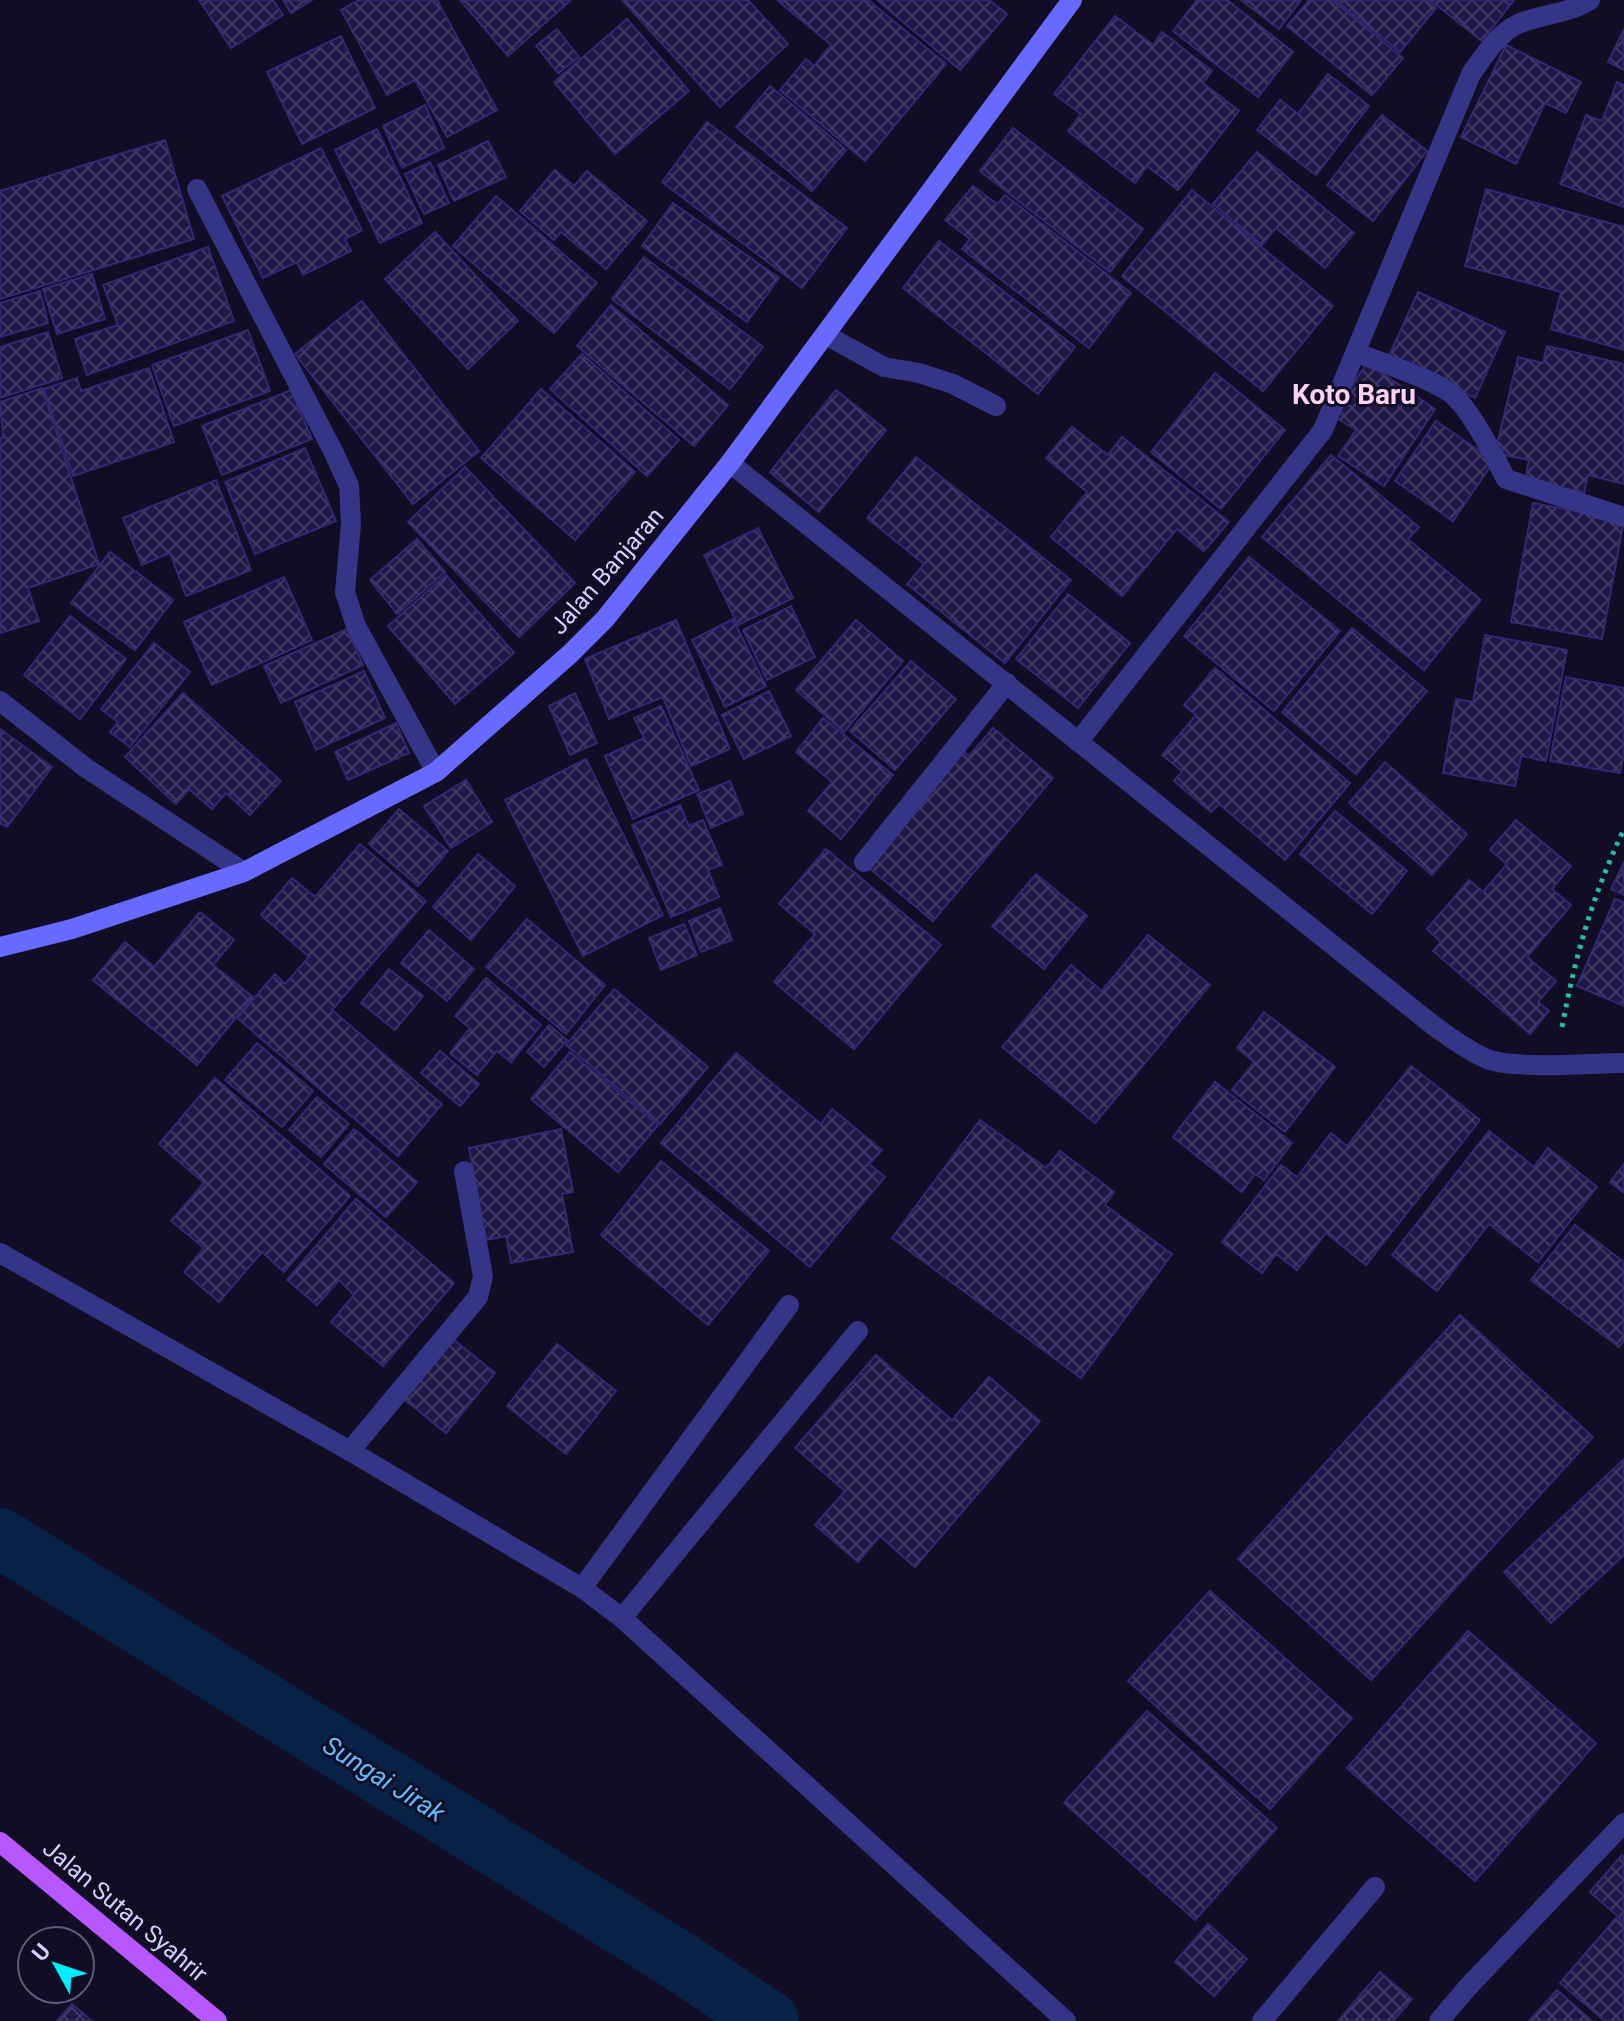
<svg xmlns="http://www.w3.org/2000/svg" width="1624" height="2021" viewBox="0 0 1624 2021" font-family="Roboto,sans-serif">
<defs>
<pattern id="building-cross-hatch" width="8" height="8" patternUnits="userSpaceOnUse" patternTransform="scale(2)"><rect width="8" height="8" fill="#1f1746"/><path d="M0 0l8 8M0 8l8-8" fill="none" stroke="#3f3862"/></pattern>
</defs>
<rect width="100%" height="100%" fill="#100d24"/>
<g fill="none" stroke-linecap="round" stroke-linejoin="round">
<polyline stroke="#082247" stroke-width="60" points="0,1538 679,1961 769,2021"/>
</g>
<g fill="url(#building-cross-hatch)" stroke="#332874" stroke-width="2">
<polygon points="199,0 273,0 283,15 231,48"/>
<polygon points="283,0 312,0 291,13"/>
<polygon points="359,0 437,0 497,110 447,137 415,80 387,95 341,10"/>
<polygon points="460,0 571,0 508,56"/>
<polygon points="622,0 748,0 788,44 720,107"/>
<polygon points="777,0 868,0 946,64 865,161 780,90 806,59 814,66 831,45"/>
<polygon points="877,0 989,0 1007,14 960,70"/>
<polygon points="1197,0 1227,0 1293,52 1258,97 1173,31"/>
<polygon points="1241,0 1301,0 1279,29"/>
<polygon points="1309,0 1332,0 1403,58 1372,95 1287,26"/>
<polygon points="1335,0 1427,0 1436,8 1400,52"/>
<polygon points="1430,0 1514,0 1482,41"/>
<polygon points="1115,16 1153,45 1162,32 1212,71 1203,83 1239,111 1178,190 1147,166 1135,183 1068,131 1081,114 1054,94"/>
<polygon points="627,19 689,91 615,154 554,82"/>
<polygon points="557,29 579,57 558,73 536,46"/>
<polygon points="1624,29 1624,70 1608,62"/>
<polygon points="341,36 375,108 302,144 267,72"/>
<polygon points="1506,45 1581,82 1566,113 1545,103 1516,164 1461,137"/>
<polygon points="1328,74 1369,106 1316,175 1257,130 1280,100 1298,114"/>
<polygon points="1617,82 1624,85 1624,207 1560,184 1586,115 1602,121"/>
<polygon points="770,86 846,150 812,191 736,127"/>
<polygon points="425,105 444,148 402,168 383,126"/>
<polygon points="1382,115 1427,151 1373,221 1327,185"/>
<polygon points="707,122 847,228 802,288 662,182"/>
<polygon points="1013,128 1143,229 1110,272 980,171"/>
<polygon points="377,129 422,223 380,243 335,150"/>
<polygon points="165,140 194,239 0,299 0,191"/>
<polygon points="488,141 506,177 454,201 438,165"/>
<polygon points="321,148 362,230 345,239 351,251 303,275 297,262 263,278 222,196"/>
<polygon points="1257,152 1354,233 1325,268 1276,228 1262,245 1213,204"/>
<polygon points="430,162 449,203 424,214 405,174"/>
<polygon points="555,170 574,186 587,171 647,221 606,269 561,232 554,240 520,211"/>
<polygon points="973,186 997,204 1005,195 1131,293 1089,348 962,249 970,239 945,220"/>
<polygon points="1486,189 1624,227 1624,350 1551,329 1561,292 1465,266"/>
<polygon points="1192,190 1333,306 1263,391 1122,276"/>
<polygon points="496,196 597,283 554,333 453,246"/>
<polygon points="673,203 779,278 747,322 642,246"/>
<polygon points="435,232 518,321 468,369 385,279"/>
<polygon points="939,241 1075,347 1038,394 903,288"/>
<polygon points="208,247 234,321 87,375 75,339 118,325 103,285"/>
<polygon points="644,257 763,347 730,389 612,299"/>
<polygon points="92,274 105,319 57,334 43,289"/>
<polygon points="40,291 48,323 0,337 0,303"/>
<polygon points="1418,292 1505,332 1475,398 1388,358"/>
<polygon points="362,301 479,451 413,504 295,354"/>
<polygon points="611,305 728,405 694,446 577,346"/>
<polygon points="248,330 270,391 174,426 152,365"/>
<polygon points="48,332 62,378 0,398 0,347"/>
<polygon points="1547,346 1624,364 1624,484 1588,475 1584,493 1525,479 1529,460 1495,453 1518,357 1543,363"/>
<polygon points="582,354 679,440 647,476 550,389"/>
<polygon points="1367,363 1435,409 1384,486 1338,456 1356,430 1332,415"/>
<polygon points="149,368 174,442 73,476 44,389 77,378 81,391"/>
<polygon points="1215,373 1285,430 1221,509 1151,452"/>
<polygon points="42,388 99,564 28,588 39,621 0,633 0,438 3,437 0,402"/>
<polygon points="541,389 635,472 575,540 481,458"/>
<polygon points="291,390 312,439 222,475 202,426"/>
<polygon points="836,390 886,430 819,512 770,472"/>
<polygon points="1436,421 1494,461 1453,521 1395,481"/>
<polygon points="1072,427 1108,455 1122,437 1229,522 1204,551 1177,529 1122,596 1051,537 1087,492 1046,458"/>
<polygon points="305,448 336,521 255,554 225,482"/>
<polygon points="1331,455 1419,527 1408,539 1481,600 1424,670 1262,537"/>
<polygon points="916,457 1071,580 1005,663 907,584 924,564 867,518"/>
<polygon points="465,467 575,583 519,637 408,522"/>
<polygon points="216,480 251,570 186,596 170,553 142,565 123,518"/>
<polygon points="1533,503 1624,520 1602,639 1511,622"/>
<polygon points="758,528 793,598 738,625 704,555"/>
<polygon points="417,539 445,572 397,614 370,580"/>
<polygon points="110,552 173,600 135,650 71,603"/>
<polygon points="1249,557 1340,631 1274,711 1184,636"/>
<polygon points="446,575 514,653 455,704 388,626"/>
<polygon points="284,577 312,640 212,685 184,622"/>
<polygon points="1068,594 1130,643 1078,708 1016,659"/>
<polygon points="791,606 815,657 767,680 743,630"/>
<polygon points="70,616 126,659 80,719 24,675"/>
<polygon points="733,619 766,686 725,707 692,640"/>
<polygon points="676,620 730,749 691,766 663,697 609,719 585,659"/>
<polygon points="856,620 903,661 844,732 796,690"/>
<polygon points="1352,628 1427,691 1356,774 1282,712"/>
<polygon points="347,629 363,665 281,703 264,666"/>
<polygon points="1485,635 1567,650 1546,761 1521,756 1515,786 1443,773 1456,699 1473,702"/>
<polygon points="154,643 190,672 130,747 110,732 118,722 101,709"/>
<polygon points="911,661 956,699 895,770 850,731"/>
<polygon points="1215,668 1350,783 1285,860 1219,804 1211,812 1174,781 1182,771 1162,755 1196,715 1184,705"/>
<polygon points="364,671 385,718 316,750 295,702"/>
<polygon points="1566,677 1624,688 1624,753 1620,773 1550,761"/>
<polygon points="769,691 791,736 744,759 722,715"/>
<polygon points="183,693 281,781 250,815 226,793 212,809 189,789 176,804 125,757"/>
<polygon points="575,693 597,743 570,755 549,706"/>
<polygon points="661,706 699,790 633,819 605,756 644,738 634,718"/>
<polygon points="823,718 893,775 841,839 808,811 832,782 796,752"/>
<polygon points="396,723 409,753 348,780 335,752"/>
<polygon points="993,728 1053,778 933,921 867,866 963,751 969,756"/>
<polygon points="0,729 52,767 7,827 0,823"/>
<polygon points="586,759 663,915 583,956 505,800"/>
<polygon points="1385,762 1467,834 1432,875 1349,803"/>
<polygon points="466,780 492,822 451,848 424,806"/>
<polygon points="730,781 743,814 711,828 697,794"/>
<polygon points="680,805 689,826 703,820 722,865 708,870 719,897 671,917 632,825"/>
<polygon points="399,809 448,851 418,886 369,844"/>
<polygon points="1335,811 1407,871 1372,914 1300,854"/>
<polygon points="1516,820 1571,866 1552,889 1571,905 1527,957 1556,981 1538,1002 1549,1011 1530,1034 1433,951 1441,942 1427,929 1469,880 1483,892 1507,864 1490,850"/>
<polygon points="360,844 426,901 332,1010 442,1104 398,1156 237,1018 275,974 285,984 309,957 261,915 292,878 315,897"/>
<polygon points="826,849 941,945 854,1049 774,982 815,934 779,904"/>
<polygon points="478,854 515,886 471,940 433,907"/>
<polygon points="1624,862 1624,895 1611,889"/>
<polygon points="1036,874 1087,916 1044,969 992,926"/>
<polygon points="1615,899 1624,902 1624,1006 1577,986"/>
<polygon points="720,908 732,940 701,952 689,921"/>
<polygon points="200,912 234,940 213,965 253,997 197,1065 93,980 125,942 154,967"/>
<polygon points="527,919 605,985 566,1034 486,967"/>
<polygon points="684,924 697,955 661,970 649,938"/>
<polygon points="429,930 474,969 447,1001 401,963"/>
<polygon points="1148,935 1210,985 1095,1123 1002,1047 1071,965 1102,991"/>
<polygon points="389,969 423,996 395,1030 361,1003"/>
<polygon points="486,978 541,1025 511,1062 497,1051 477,1075 450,1053 470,1028 455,1016"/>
<polygon points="614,989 708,1067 660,1124 566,1045"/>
<polygon points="1264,1012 1335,1067 1285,1132 1232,1090 1254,1062 1237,1048"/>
<polygon points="549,1025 567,1040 544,1067 527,1052"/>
<polygon points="257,1043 313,1091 282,1127 225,1080"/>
<polygon points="440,1051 479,1084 460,1106 421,1073"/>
<polygon points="570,1052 658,1125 618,1172 531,1099"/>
<polygon points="736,1053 821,1124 832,1109 882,1150 869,1164 885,1177 810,1267 661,1143"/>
<polygon points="1411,1066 1480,1120 1366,1265 1326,1233 1297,1270 1276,1254 1262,1273 1222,1242 1281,1165 1297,1177 1331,1133 1347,1146"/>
<polygon points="215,1078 350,1196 284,1272 262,1252 219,1302 184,1272 204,1248 171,1221 204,1183 159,1144"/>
<polygon points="1215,1082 1292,1143 1264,1180 1255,1174 1242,1192 1173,1137"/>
<polygon points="317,1097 349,1124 321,1157 289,1130"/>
<polygon points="980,1120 1046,1168 1060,1151 1114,1192 1105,1205 1172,1254 1081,1378 892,1238"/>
<polygon points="354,1129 417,1182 386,1217 324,1164"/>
<polygon points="561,1129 573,1192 562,1194 573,1252 511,1263 506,1236 486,1240 469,1148"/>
<polygon points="1489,1131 1534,1167 1548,1148 1597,1187 1538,1262 1489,1224 1437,1291 1392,1255"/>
<polygon points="661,1161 769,1251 708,1325 601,1235"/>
<polygon points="1624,1164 1624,1193 1610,1182"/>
<polygon points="356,1199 454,1283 383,1366 331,1322 354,1295 339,1280 317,1305 287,1280"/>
<polygon points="1575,1225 1624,1262 1624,1340 1619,1347 1531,1280"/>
<polygon points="1460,1315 1593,1437 1371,1680 1238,1559"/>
<polygon points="453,1339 495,1373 446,1433 404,1399"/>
<polygon points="557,1344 616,1391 566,1454 507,1406"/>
<polygon points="876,1355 952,1420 989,1377 1040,1421 915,1567 880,1536 858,1562 815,1525 845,1491 795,1448"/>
<polygon points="1624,1459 1624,1555 1551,1623 1504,1572"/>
<polygon points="1210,1591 1352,1718 1270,1809 1128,1681"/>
<polygon points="1468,1631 1596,1743 1475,1881 1347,1768"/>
<polygon points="1147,1711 1277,1828 1195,1920 1064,1803"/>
<polygon points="1622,1855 1624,1857 1624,1922 1590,1892"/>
<polygon points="1616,1918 1624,1925 1624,2021 1605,2021 1560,1983"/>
<polygon points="1208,1924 1247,1959 1214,1996 1175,1962"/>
<polygon points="1380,1972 1412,1999 1393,2021 1338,2021"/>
<polygon points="1557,1990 1592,2021 1529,2021"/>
<polygon points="72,2004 92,2021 57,2021"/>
</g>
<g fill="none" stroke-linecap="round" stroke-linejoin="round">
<path stroke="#26bcad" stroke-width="5" stroke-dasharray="4 6" stroke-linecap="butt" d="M1562,1027C1576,953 1592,897 1624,829"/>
<g stroke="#343586" stroke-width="20">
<polyline points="864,862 1007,683"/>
<polyline points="1262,2021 1375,1887"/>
</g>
<g stroke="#343586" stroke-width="20">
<polyline points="197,189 334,453 349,486 351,524 345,592 356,626 436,772"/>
<polyline points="826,335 884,367 919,373 953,384 996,406"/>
<path d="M1357,353C1380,362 1436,380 1453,395C1471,411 1495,457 1506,479L1624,517"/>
<path d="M730,463L1434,1026C1451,1038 1468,1051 1487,1059C1517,1070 1589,1063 1624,1063"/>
<polyline points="0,701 86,768 244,872"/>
<path d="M1078,742L1323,430L1471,74C1483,57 1498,33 1518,24C1542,14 1568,14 1590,0"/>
<polyline points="0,1253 350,1451 582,1588 622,1618 1066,2021"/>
<polyline points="350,1451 478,1297 483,1276 464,1171"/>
<polyline points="582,1588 789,1305"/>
<polyline points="622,1618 858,1331"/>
<polyline points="1439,2021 1467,1988 1624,1823"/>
</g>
<polyline stroke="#676aff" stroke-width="20" points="0,947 72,929 244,872 436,772 570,654 605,619 730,463 1072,0"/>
<polyline stroke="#b857ff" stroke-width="20" points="0,1842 217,2021"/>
</g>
<g text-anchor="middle" stroke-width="6" stroke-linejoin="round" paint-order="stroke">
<g font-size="24" fill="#d3d0ff" stroke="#100d24">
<text transform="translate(607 571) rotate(-49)" y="8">Jalan Banjaran</text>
<text transform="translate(125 1911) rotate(40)" y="8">Jalan Sutan Syahrir</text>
</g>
<g font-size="26" font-style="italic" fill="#5ebcff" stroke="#100d24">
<text transform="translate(384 1779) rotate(32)" y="9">Sungai Jirak</text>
</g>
<g font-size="28" font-weight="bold" fill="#ffd2f1" stroke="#100d24">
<text x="1354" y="404">Koto Baru</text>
</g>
</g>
<g transform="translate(56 1965) rotate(310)"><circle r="38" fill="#100d24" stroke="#5e5b7c" stroke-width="2"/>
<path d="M0-6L14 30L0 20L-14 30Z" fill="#00edfb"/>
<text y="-12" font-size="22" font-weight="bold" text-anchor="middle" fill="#d3d0ff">U</text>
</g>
</svg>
